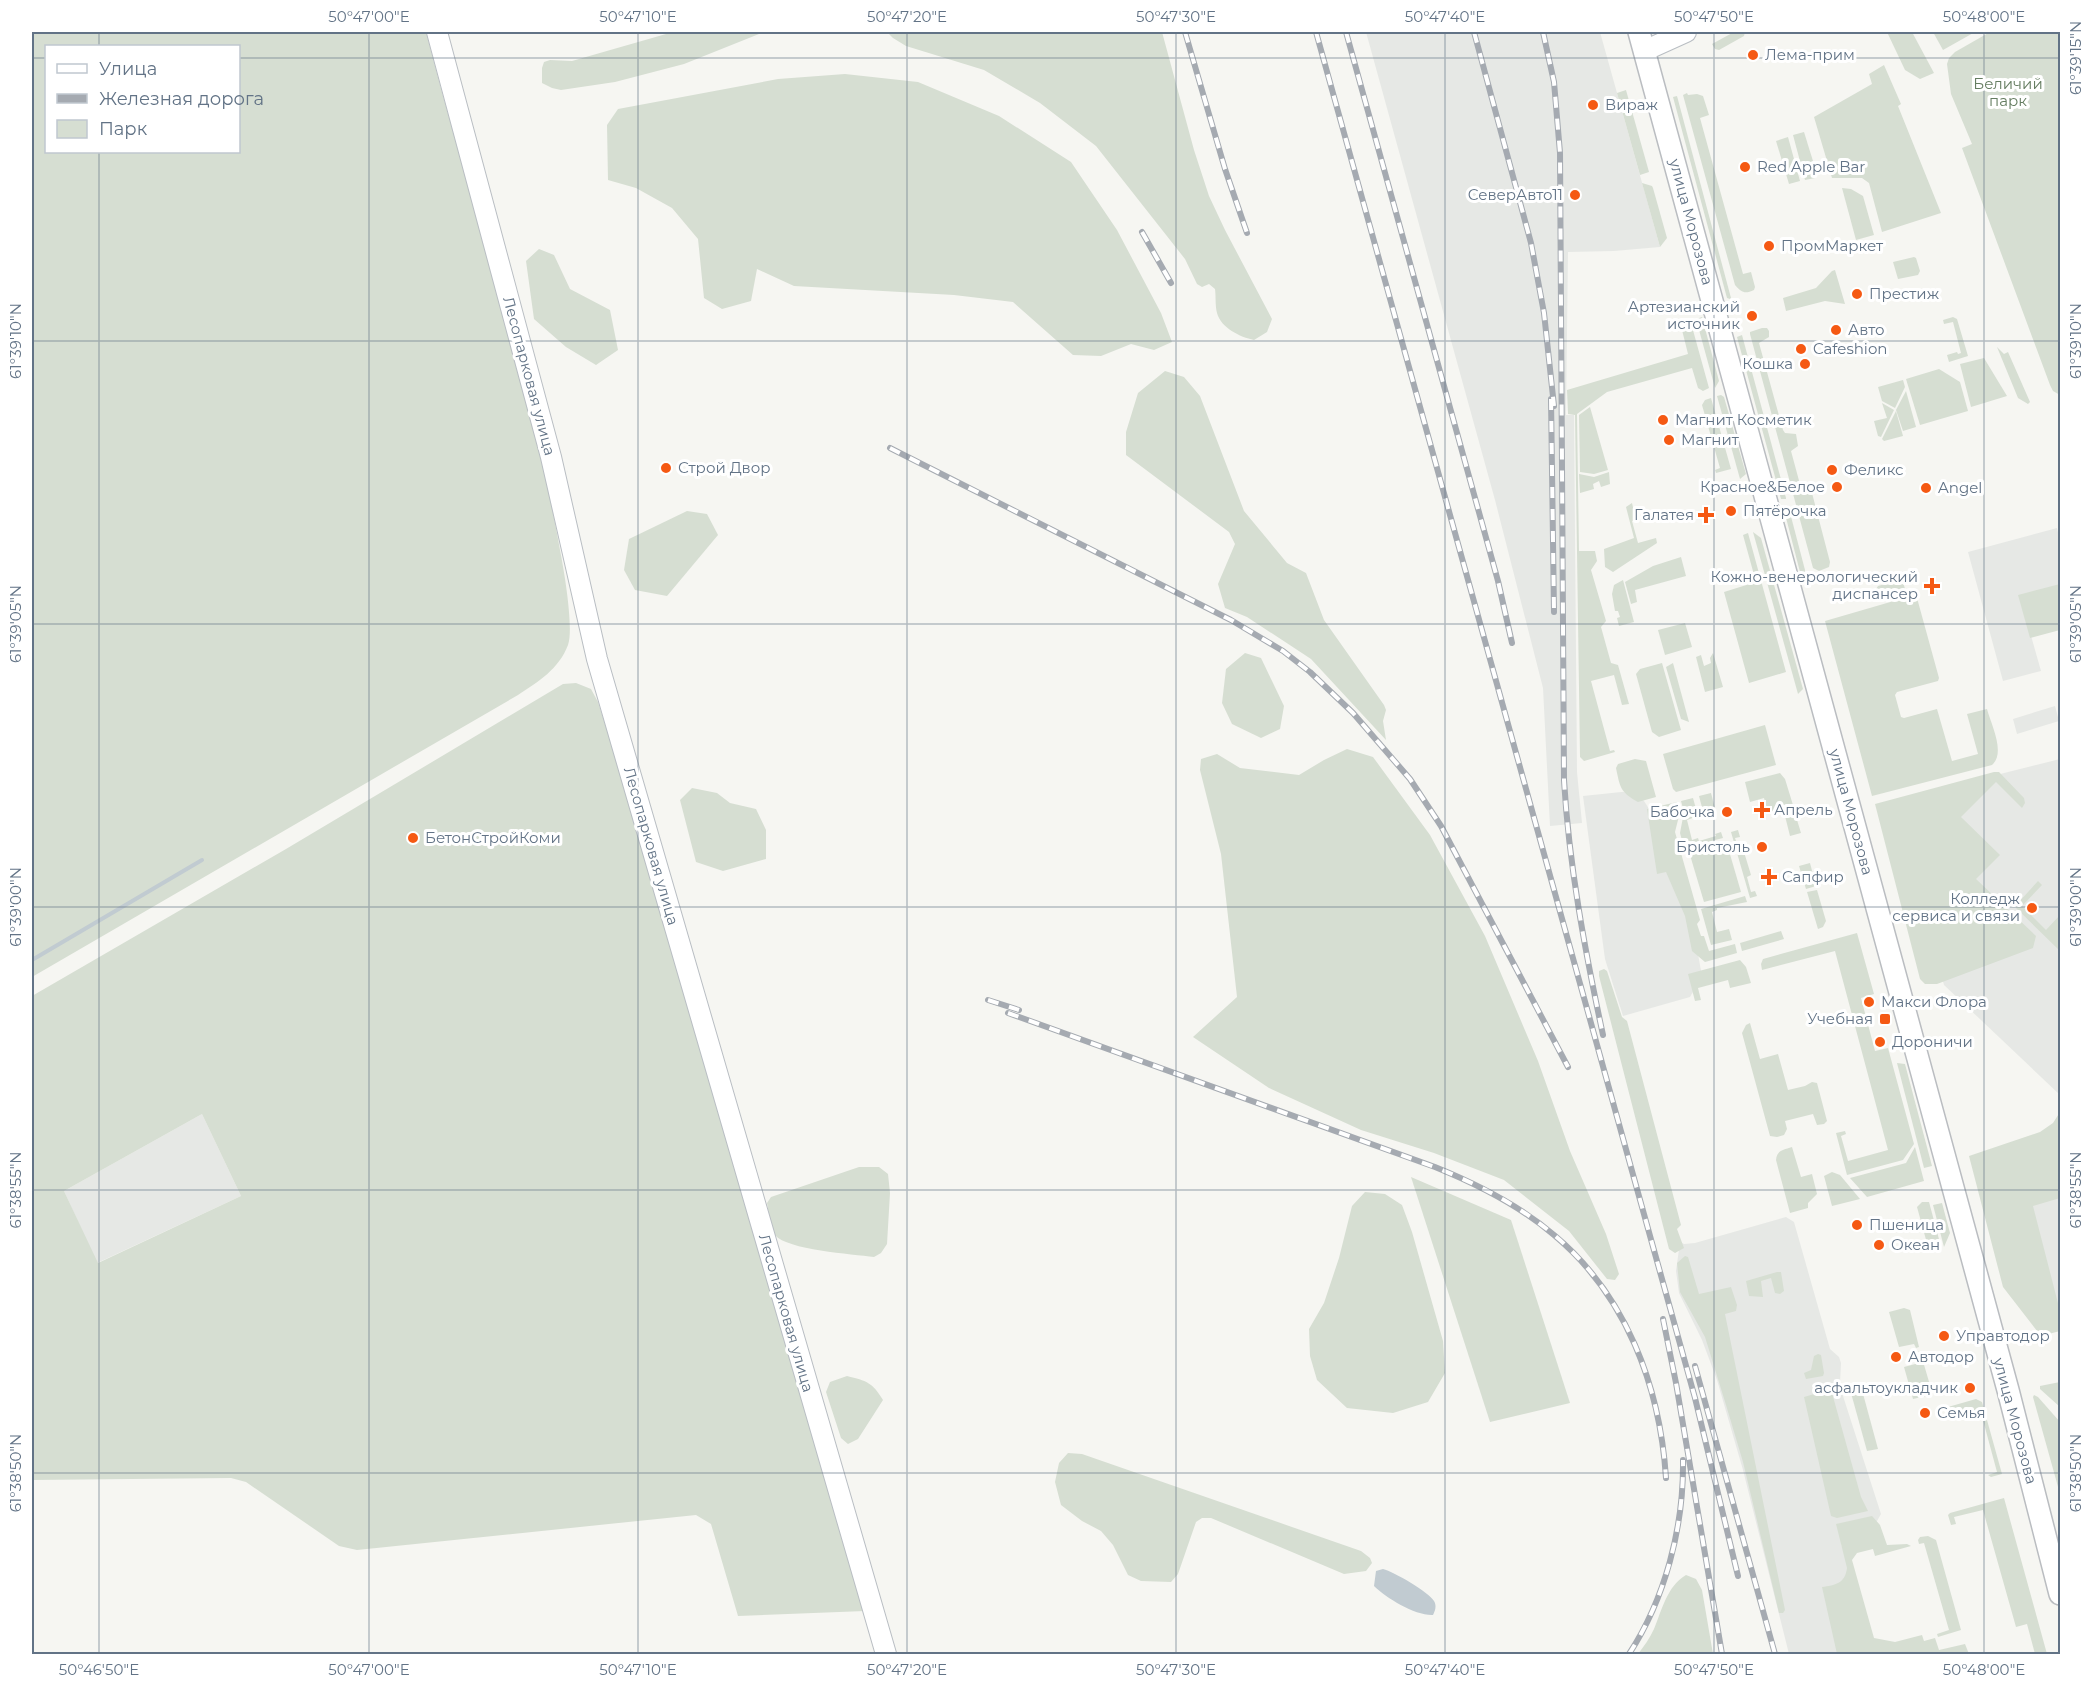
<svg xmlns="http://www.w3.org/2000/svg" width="2092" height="1686" viewBox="0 0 2092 1686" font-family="Montserrat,sans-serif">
<rect width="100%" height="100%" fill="#f6f6f2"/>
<g fill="#e6e8e5">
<polygon points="1366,32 1600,32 1660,247 1614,251 1568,252 1566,415 1574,415 1577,772 1582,823 1550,826 1543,688 1495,500"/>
<polygon points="2057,528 2060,541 2060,586 2020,597 2041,671 2003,681 1968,552"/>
<polygon points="2055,706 2059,721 2017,734 2013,719"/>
<polygon points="2060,759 2060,1095 1944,985 1893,801"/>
<polygon points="1631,791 1644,801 1651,812 1690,911 1702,976 1690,997 1623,1016 1605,959 1583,796"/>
<polygon points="202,1114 241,1196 97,1263 64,1191"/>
<polygon points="2060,1137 2060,1335 2013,1150"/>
<polygon points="1786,1217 1794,1222 1830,1349 1839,1357 1841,1363 1840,1383 1843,1396 1881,1514 1877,1521 1871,1527 1841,1538 1841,1544 1847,1562 1854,1654 1789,1654 1743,1470 1717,1380 1702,1340 1679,1293 1676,1271 1680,1242 1684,1244 1695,1243"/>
</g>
<g fill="#d6ded2" fill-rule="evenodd">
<path d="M32,32H426C470,204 529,374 560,550C564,570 574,628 568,645C559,669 538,682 518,695L32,977ZM46,46H238V152H46Z"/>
<polygon points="673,32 764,32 684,64 615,82 561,90 552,88 542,83 542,68 544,62 550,60 572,61"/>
<path d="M887,32H1162L1194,150L1209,196L1225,230L1272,319L1267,332L1254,340C1240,337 1221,328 1217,313C1215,305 1216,296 1215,289L1209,284L1202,287L1197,284L1185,259L1096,146L1040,103L984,70L906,46L893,38Z"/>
<polygon points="1734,32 1745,32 1744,36 1719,50 1715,49 1712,44"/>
<polygon points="1887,32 1912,32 1934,73 1920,79 1905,70"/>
<polygon points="1933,32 1975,32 1943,50"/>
<polygon points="1990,32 2060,32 2060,395 2053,391 2050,385 1962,148 1972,144 1951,94 1947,64 1949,58 1955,52"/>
<polygon points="1884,65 1901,104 1898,106 1941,213 1882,232 1869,183 1862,178 1832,178 1814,117 1872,84 1869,74"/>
<polygon points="845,74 918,82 999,116 1071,162 1117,230 1161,313 1172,342 1154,350 1131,344 1101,356 1073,355 1013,302 954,295 794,286 757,269 751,301 722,309 704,298 698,239 672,208 636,188 608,180 607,125 618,109 778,79"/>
<polygon points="1626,90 1649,172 1640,175 1617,93"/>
<path d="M1687,93L1688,95L1697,94L1703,96L1709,115L1700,118L1743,274L1751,272L1755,287L1754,290C1745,294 1742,293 1735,285L1683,95Z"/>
<polygon points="1677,96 1731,298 1730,299 1727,298 1673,97"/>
<polygon points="1804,132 1817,174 1815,178 1805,180 1793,135"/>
<polygon points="1788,137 1800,181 1789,184 1776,141"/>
<polygon points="1642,183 1652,186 1653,188 1667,238 1660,247"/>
<polygon points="1842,188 1851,189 1863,196 1874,235 1856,240"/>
<polygon points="539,249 554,255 570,289 610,310 618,350 596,365 566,347 534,319 526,261"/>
<polygon points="1914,257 1916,258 1920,271 1918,275 1898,279 1893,262"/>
<polygon points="1835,270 1845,304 1825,301 1786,311 1783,298 1816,288 1832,271"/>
<polygon points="1702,317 1719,381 1715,388 1696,319"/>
<polygon points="1953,317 1957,319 1968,356 1949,362 1947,355 1957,352 1958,354 1961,353 1953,322 1944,324 1943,320"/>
<polygon points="1688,321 1691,323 1709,388 1703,391 1698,388 1692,368 1607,392 1577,414 1579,551 1595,551 1597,561 1591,570 1606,621 1601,627 1611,663 1618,665 1629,704 1622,705 1614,675 1591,681 1610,751 1614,750 1615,752 1584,761 1580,757 1575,415 1568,414 1567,390 1688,354 1681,326 1683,322"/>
<polygon points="1762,328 1767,328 1769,331 1769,337 1759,343 1783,430 1785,433 1796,434 1798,446 1791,451 1801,488 1810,490 1812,493 1830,562 1829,567 1819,571 1813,568 1750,334 1750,332"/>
<polygon points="1742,335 1786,498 1786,499 1781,499 1737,337"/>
<polygon points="1997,347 2004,354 2008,352 2030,402 2028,404 2018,398"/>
<polygon points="1984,358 2007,396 1971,407 1960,364"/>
<polygon points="1939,369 1960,382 1968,411 1920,425 1906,379"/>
<polygon points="1165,371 1184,377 1200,396 1244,511 1287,563 1306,573 1324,620 1384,705 1386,710 1383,721 1386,740 1311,659 1247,617 1225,608 1218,584 1235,544 1229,532 1126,455 1126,432 1138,393"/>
<polygon points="1903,380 1905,387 1895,408 1882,401 1878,387"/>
<polygon points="1906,391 1916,427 1903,431 1896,410"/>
<polygon points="1721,395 1724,397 1746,474 1740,479 1717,396"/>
<polygon points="1711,398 1731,469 1716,473 1715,470 1720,468 1702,405 1705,400"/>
<polygon points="1882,403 1894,410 1881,437 1878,436 1874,421 1887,418"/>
<polygon points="1590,407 1608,470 1594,474 1580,472 1579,415"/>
<polygon points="1896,411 1903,436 1884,441 1882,439"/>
<polygon points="1609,472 1610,484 1601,487 1599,481 1593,484 1594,489 1580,493 1579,474 1594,477"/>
<polygon points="1632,503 1636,520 1632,521 1638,543 1656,538 1657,543 1613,572 1605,567 1604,549 1634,538 1626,507"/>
<polygon points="1788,505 1805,570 1805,573 1800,572 1783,506"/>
<polygon points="687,511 707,514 718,535 667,596 635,590 624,570 629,539"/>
<polygon points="1753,532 1761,538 1803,689 1798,694"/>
<polygon points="1748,533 1786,672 1749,683 1724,592 1756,582 1743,535"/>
<polygon points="1681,557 1686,576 1635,590 1637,602 1631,604 1625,582 1653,566"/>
<polygon points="1902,579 1906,592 1879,599 1876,589 1878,586"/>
<polygon points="1623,580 1634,622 1619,626 1617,618 1620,617 1618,611 1615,611 1612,594 1614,585"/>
<polygon points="2060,584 2060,630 2030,638 2018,595"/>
<path d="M1911,596L1917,598L1939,678L1938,681L1897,692L1895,695L1901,717L1904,718L1937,709L1952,761L1978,754L1967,714L1987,709C1991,724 2006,753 1992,765L1872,796L1825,621Z"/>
<polygon points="1685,623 1692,647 1665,655 1658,630"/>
<polygon points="1245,653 1261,658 1284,706 1280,729 1261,738 1232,724 1222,703 1226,669"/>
<polygon points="1713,653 1723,687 1705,692 1696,657 1701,655 1704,666 1711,663 1710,658"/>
<polygon points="1662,663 1681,730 1659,737 1652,732 1636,674 1640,669"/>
<polygon points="1673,663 1689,722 1681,719 1666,667"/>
<path d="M576,683L591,689L598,702L621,774L865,1611L738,1616L711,1524L696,1515L357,1550L339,1546L246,1482L231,1478L32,1480V996L286,849L563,684ZM202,1114L241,1196L98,1263L64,1191Z"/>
<polygon points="1765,725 1776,765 1676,792 1673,789 1663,754"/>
<polygon points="1347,749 1373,757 1430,835 1485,936 1538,1061 1570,1151 1606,1234 1619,1274 1615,1280 1607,1279 1569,1231 1504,1180 1434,1153 1361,1130 1269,1088 1193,1037 1237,997 1221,854 1200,770 1201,759 1217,754 1240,768 1299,775 1324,760"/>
<path d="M1635,759L1646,761L1656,797L1638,802C1620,792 1620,787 1616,768L1618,764Z"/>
<polygon points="1994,772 1999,772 2024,798 2025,803 2022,808 1996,782 1961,817 2000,855 1976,879 2036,936 2033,948 1937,984 1925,984 1920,979 1875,804"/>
<polygon points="1780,773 1785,779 1793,805 1768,812 1764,798 1750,802 1745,782"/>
<polygon points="692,788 717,793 730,803 756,809 766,830 766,859 723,871 696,862 680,800"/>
<polygon points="1711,793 1716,812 1704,815 1699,796"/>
<polygon points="1693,798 1698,816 1687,820 1692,840 1698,838 1699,841 1716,836 1715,834 1721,832 1723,838 1684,848 1680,833 1684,812 1681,801"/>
<polygon points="1677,802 1680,812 1675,832 1700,920 1697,924 1701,936 1704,936 1709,951 1735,944 1737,953 1705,962 1692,951 1685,916 1666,872 1657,874 1647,809"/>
<polygon points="1794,810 1801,833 1790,836 1784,812"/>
<polygon points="1738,830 1740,837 1735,838 1740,853 1744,852 1751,875 1747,877 1751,892 1755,891 1757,896 1750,898 1731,832"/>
<polygon points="1727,844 1741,892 1704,902 1690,855"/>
<polygon points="1810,863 1816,886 1806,889 1799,866"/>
<polygon points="2038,881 2042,885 2022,906 2046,930 2060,915 2060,951 2016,908 2017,904"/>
<polygon points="1817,890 1826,921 1823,927 1818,929 1807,892"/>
<polygon points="1745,896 1747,902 1717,908 1717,910 1712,912 1717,932 1729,929 1732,940 1711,945 1701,909"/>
<polygon points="1781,931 1784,939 1742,951 1740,943"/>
<polygon points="1857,933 1874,994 1861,998 1875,1051 1888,1048 1914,1144 1903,1160 1847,1175 1836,1133 1845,1131 1846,1134 1841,1136 1848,1161 1888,1150 1835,951 1762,970 1761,964 1763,959"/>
<polygon points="1740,960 1746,967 1751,983 1730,988 1728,980 1698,988 1701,1000 1695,1001 1688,974"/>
<polygon points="1604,969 1607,971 1622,1017 1627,1021 1681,1225 1677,1229 1684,1248 1675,1253 1669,1249 1599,976 1599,971"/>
<polygon points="1750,1023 1760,1059 1778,1054 1788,1090 1805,1086 1812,1082 1817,1083 1827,1121 1824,1124 1817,1125 1813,1114 1785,1121 1787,1129 1784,1135 1777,1137 1770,1136 1742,1033 1746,1025"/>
<polygon points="1897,1063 1905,1064 1932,1166 1924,1168"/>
<polygon points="2060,1112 2060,1198 2033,1206 2060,1311 2060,1331 2041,1336 2003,1287 1969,1156 2040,1132 2053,1123"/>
<path d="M1792,1147L1801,1177L1812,1174L1817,1194L1808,1203V1208L1790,1213L1776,1160C1777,1150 1783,1150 1792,1147Z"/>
<polygon points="1915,1147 1924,1181 1867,1197 1850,1178 1906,1163"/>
<path d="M859,1167H879L888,1174L890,1193L887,1244L881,1253L874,1257C852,1254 787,1250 775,1235C769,1227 769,1212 767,1203L771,1197Z"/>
<polygon points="1832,1172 1840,1175 1860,1199 1832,1206 1824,1176"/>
<polygon points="1411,1177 1511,1220 1570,1403 1490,1422"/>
<polygon points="1365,1192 1385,1194 1402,1205 1412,1232 1443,1341 1445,1373 1428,1402 1393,1413 1347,1408 1317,1380 1310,1356 1309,1329 1324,1303 1339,1258 1352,1206"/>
<polygon points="1922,1202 1929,1202 1940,1243 1937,1249 1931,1249 1928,1247 1917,1207"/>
<polygon points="1942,1203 1950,1233 1944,1247 1933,1205"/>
<polygon points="1685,1256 1688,1257 1699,1294 1731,1287 1737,1305 1736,1311 1725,1314 1785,1610 1783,1613 1779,1613 1743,1462 1726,1405 1705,1337 1680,1292 1677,1263"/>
<polygon points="1777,1272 1781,1272 1784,1291 1780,1294 1775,1293 1771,1278 1761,1281 1763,1297 1749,1296 1746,1281"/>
<polygon points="1904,1308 1910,1310 1919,1347 1916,1348 1914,1344 1899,1347 1889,1312"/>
<polygon points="1920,1351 1932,1392 1930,1395 1913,1399 1904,1367 1919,1363 1917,1352"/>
<polygon points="1818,1354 1821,1355 1824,1373 1823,1376 1806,1379 1804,1373 1811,1370 1814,1356"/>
<path d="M847,1376C867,1381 872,1382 883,1400L858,1439L848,1444L841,1438L826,1392L830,1382Z"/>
<polygon points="2060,1382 2060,1407 2040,1389 2040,1386"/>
<polygon points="1828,1390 1832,1393 1861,1497 1868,1511 1837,1518 1831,1516 1804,1397"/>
<polygon points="1862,1390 1878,1449 1867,1451 1851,1393"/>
<polygon points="2034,1395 2038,1397 2060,1422 2060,1494 2033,1397"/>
<polygon points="1976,1399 1982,1402 2002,1474 1991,1477 1988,1475 1997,1472 1980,1409 1958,1415 1947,1409 1948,1407"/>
<polygon points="1068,1453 1082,1454 1361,1551 1370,1558 1372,1563 1366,1571 1344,1574 1211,1518 1202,1518 1196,1522 1178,1574 1171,1582 1141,1581 1128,1575 1113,1545 1101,1531 1082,1521 1061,1505 1055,1482 1059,1463"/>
<polygon points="2004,1498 2047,1654 2035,1654 2027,1624 2016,1627 1983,1510 1954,1517 1956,1524 1951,1525 1948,1515 1950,1513"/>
<path d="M1872,1516L1880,1525L1887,1545L1907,1544L1911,1546L1875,1556L1873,1549L1857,1553L1852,1560L1874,1638L1895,1642L1922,1635L1924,1641L1935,1638L1939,1650L1965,1644L1969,1654H1837L1822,1587C1835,1585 1845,1584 1847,1568L1836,1524Z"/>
<polygon points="1928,1536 1936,1540 1961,1630 1938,1637 1937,1634 1949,1630 1924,1543 1919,1544 1918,1540 1920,1537"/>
<path d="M1686,1575L1696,1579L1702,1590L1713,1654H1638C1644,1646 1650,1638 1654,1629C1662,1610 1667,1586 1686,1575Z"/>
</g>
<path fill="#c1cbd1" d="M1383,1569C1394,1572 1429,1592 1434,1601C1437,1606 1435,1611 1433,1615C1416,1616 1386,1598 1374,1586L1376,1571Z"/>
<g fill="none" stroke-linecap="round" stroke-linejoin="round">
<polyline stroke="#c1cbd1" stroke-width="4" points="32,960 202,860"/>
<defs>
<g id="secondary">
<polyline points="437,32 551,457 597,659 886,1654"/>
<polyline points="1644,51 1686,32"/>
</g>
<polyline id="primary" points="1639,32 2008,1390 2060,1594"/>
</defs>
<use href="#secondary" stroke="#b9bec3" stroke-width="22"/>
<use href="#primary" stroke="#babdc1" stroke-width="24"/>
<use href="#secondary" stroke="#fff" stroke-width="20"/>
<use href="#primary" stroke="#fff" stroke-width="21"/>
<defs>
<g id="rail">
<polyline points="1185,32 1225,169 1247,233"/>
<polyline points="1316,32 1695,1398 1738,1576"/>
<polyline points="1346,32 1498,581 1512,643"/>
<polyline points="1474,32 1531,243 1544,313 1554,406"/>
<path d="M1543,32L1554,82L1560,153L1564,780C1569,866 1585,951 1603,1035"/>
<polyline points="1142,232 1171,283"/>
<polyline points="1551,399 1554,612"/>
<polyline points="890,448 1231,620 1283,651 1310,672 1353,713 1410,779 1441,826 1568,1067"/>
<polyline points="988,1000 1019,1010"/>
<path d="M1008,1013L1435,1167C1477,1184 1519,1205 1554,1235C1626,1295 1660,1386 1666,1478"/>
<polyline points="1663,1319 1676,1383 1722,1654"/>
<polyline points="1695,1366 1775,1654"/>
<path d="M1629,1654C1665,1599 1684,1527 1683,1460"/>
</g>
</defs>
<use href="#rail" stroke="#a5aab1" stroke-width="6"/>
<use href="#rail" stroke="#fff" stroke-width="4" stroke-dasharray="11" stroke-linecap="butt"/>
</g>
<path fill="none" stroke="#627386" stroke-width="1.5" stroke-opacity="0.45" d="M99,32V46M369,32V1654M638,32V1654M907,32V1654M1176,32V1654M1445,32V1654M1714,32V1654M1984,32V1654M32,58H46M238,58H2060M99,152V1654M32,341H2060M32,624H2060M32,907H2060M32,1190H2060M32,1473H2060"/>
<g fill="#f55913" stroke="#fff" stroke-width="2">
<circle cx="1753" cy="55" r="6"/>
<circle cx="1593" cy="105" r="6"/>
<circle cx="1745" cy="167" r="6"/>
<circle cx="1575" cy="195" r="6"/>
<circle cx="1769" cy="246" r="6"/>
<circle cx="1857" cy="294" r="6"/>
<circle cx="1752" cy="316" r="6"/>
<circle cx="1836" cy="330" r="6"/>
<circle cx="1801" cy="349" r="6"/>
<circle cx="1805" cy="364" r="6"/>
<circle cx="1663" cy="420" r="6"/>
<circle cx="1669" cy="440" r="6"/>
<circle cx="666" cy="468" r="6"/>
<circle cx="1832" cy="470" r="6"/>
<circle cx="1837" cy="487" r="6"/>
<circle cx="1926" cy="488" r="6"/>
<circle cx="1731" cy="511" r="6"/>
<path d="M1703 506h6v6h6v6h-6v6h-6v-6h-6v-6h6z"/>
<path d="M1929 577h6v6h6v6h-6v6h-6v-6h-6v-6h6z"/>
<path d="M1759 801h6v6h6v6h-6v6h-6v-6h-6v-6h6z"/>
<circle cx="1727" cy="812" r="6"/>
<circle cx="413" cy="838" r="6"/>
<circle cx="1762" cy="847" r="6"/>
<path d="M1766 868h6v6h6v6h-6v6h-6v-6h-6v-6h6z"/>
<circle cx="2032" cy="908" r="6"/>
<circle cx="1869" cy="1002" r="6"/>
<rect x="1879" y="1013" width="12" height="12" rx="3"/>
<circle cx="1880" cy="1042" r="6"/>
<circle cx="1857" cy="1225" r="6"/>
<circle cx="1879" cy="1245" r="6"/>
<circle cx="1944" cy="1336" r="6"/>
<circle cx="1896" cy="1357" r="6"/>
<circle cx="1970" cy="1388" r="6"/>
<circle cx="1925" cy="1413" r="6"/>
</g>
<g text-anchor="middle" stroke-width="6" stroke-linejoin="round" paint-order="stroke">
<g font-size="15" fill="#627386" stroke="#fff" text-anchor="start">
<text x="1765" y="60">Лема-прим</text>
<text x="1605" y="110">Вираж</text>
<text x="1757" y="172">Red Apple Bar</text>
<text x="1563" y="200" text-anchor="end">СеверАвто11</text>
<text x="1781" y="251">ПромМаркет</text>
<text x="1869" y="299">Престиж</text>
<text x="1740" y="312" text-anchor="end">Артезианский<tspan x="1740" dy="17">источник</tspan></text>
<text x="1848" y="335">Авто</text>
<text x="1813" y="354">Cafeshion</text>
<text x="1793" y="369" text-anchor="end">Кошка</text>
<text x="1675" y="425">Магнит Косметик</text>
<text x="1681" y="445">Магнит</text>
<text x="678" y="473">Строй Двор</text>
<text x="1844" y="475">Феликс</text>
<text x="1825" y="492" text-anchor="end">Красное&amp;Белое</text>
<text x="1938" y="493">Angel</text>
<text x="1743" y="516">Пятёрочка</text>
<text x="1694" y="520" text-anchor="end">Галатея</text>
<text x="1918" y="582" text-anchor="end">Кожно-венерологический<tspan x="1918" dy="17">диспансер</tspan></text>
<text x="1774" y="815">Апрель</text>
<text x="1715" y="817" text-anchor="end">Бабочка</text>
<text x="425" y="843">БетонСтройКоми</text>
<text x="1750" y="852" text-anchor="end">Бристоль</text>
<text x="1782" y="882">Сапфир</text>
<text x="2020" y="904" text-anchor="end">Колледж<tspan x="2020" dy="17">сервиса и связи</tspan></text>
<text x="1881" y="1007">Макси Флора</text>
<text x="1873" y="1024" text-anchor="end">Учебная</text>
<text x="1892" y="1047">Дороничи</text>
<text x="1869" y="1230">Пшеница</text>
<text x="1891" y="1250">Океан</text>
<text x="1956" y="1341">Управтодор</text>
<text x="1908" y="1362">Автодор</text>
<text x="1958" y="1393" text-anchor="end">асфальтоукладчик</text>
<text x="1937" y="1418">Семья</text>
</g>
<g font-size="15" fill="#657d61" stroke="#fff">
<text x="2008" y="89">Беличий<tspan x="2008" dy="17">парк</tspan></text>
</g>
<g font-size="15" fill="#627386" stroke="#fff">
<text transform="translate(1691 222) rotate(75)" y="5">улица Морозова</text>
<text transform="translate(529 376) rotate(75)" y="5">Лесопарковая улица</text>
<text transform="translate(1851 812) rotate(75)" y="5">улица Морозова</text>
<text transform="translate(651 846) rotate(74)" y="5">Лесопарковая улица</text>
<text transform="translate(786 1313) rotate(74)" y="5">Лесопарковая улица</text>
<text transform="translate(2015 1421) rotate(75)" y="5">улица Морозова</text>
</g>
</g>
<rect width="2092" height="1686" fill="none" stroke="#ffffff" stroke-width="66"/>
<rect x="45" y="45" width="195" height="108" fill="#ffffff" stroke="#c0c7cf" stroke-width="1.5"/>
<rect x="57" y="64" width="30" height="9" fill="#ffffff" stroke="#c0c7cf" stroke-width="1.5"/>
<text x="99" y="75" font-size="18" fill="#627386">Улица</text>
<rect x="57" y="94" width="30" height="9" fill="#a5aab1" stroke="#c0c7cf" stroke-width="1.5"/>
<text x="99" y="105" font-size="18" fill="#627386">Железная дорога</text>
<rect x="57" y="120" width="30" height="18" fill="#d6ded2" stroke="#c0c7cf" stroke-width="1.5"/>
<text x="99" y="135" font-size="18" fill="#627386">Парк</text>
<rect x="33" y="33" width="2026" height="1620" fill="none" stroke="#627386" stroke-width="2"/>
<g font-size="15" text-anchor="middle" fill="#627386">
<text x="369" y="22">50°47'00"E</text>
<text x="638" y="22">50°47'10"E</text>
<text x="907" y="22">50°47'20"E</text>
<text x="1176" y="22">50°47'30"E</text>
<text x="1445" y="22">50°47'40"E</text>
<text x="1714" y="22">50°47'50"E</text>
<text x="1984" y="22">50°48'00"E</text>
<text transform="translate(2076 58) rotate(-90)" y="5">61°39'15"N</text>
<text transform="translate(16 341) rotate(-90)" y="5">61°39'10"N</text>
<text transform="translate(2076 341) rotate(-90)" y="5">61°39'10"N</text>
<text transform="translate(16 624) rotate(-90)" y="5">61°39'05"N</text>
<text transform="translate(2076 624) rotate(-90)" y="5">61°39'05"N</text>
<text transform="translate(16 907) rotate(-90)" y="5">61°39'00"N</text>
<text transform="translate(2076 907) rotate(-90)" y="5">61°39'00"N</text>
<text transform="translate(16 1190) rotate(-90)" y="5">61°38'55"N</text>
<text transform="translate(2076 1190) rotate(-90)" y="5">61°38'55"N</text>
<text transform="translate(16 1473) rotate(-90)" y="5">61°38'50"N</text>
<text transform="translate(2076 1473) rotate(-90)" y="5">61°38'50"N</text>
<text x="99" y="1675">50°46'50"E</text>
<text x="369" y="1675">50°47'00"E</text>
<text x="638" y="1675">50°47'10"E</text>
<text x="907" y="1675">50°47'20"E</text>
<text x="1176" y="1675">50°47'30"E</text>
<text x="1445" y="1675">50°47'40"E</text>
<text x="1714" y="1675">50°47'50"E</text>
<text x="1984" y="1675">50°48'00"E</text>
</g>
</svg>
